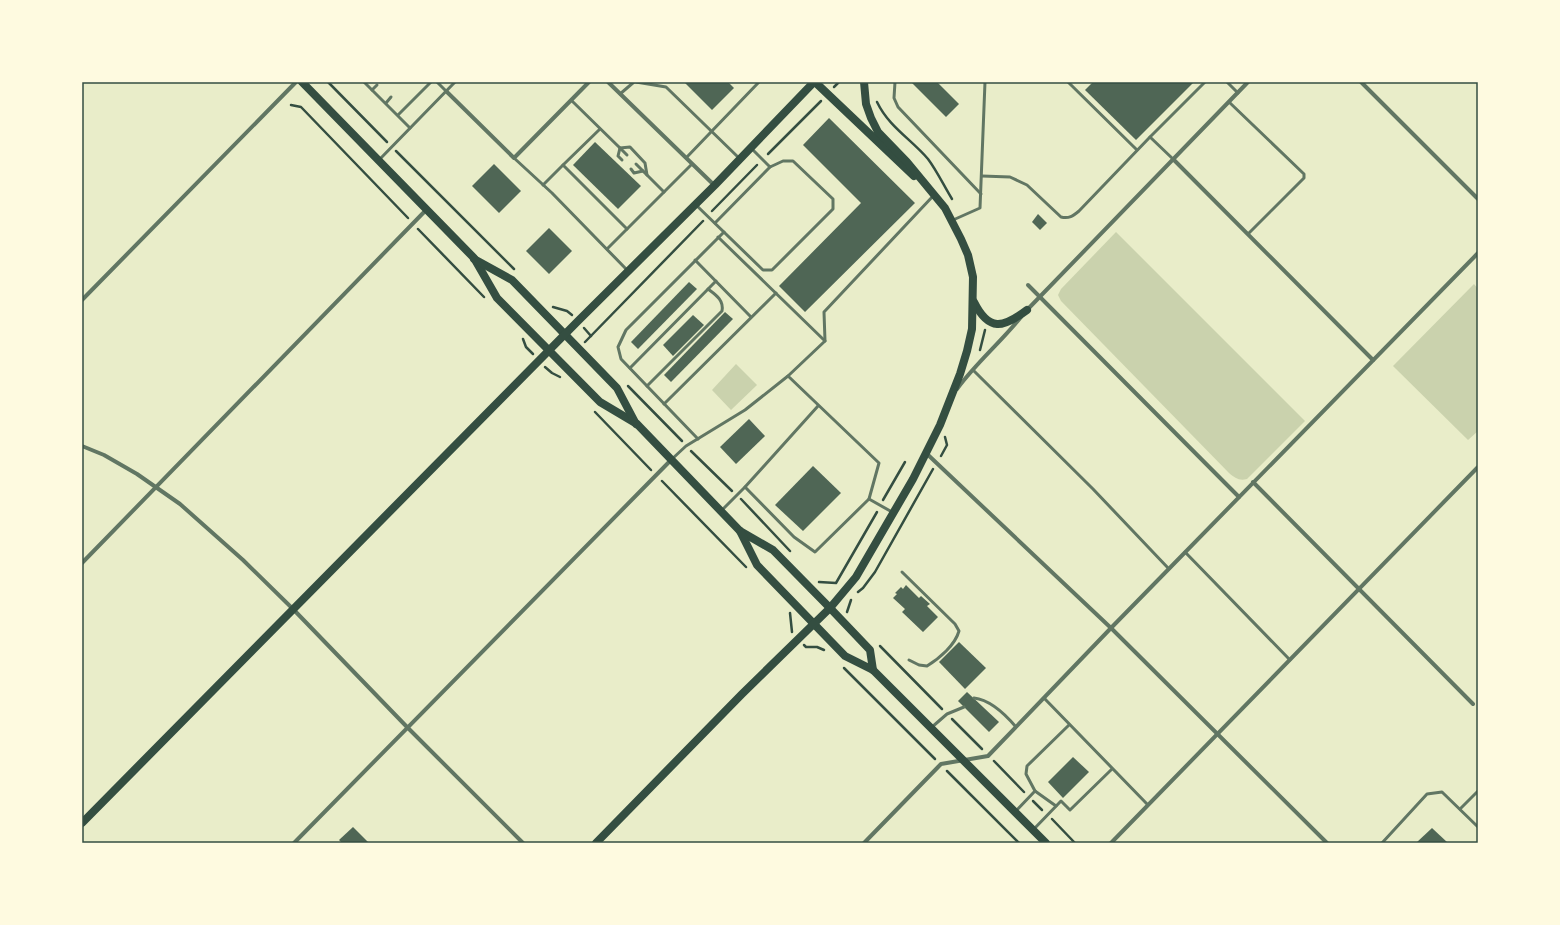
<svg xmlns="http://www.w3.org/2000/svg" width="1560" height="925" viewBox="0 0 1560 925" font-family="Mulish,sans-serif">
<rect width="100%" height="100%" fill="#e9edc9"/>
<g fill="#cad2ad">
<path d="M1116,232L1305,421L1247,479C1239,481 1235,478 1229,473L1061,301L1058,295L1061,289Z"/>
<polygon points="1474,284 1478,289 1478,431 1468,440 1393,366"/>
<polygon points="736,364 757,385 731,410 712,390"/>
</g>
<g fill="#4f6655">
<polygon points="684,82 728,82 734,88 712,110"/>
<polygon points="911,82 937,82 959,104 946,117"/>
<polygon points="1093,82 1194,82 1136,140 1085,90"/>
<polygon points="829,118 915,203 805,312 779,286 861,203 803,145"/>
<polygon points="595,142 641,186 618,209 573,165"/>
<polygon points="494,164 521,191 499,213 472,186"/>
<polygon points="1038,214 1047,223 1040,230 1032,222"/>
<polygon points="549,228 572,251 549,274 526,251"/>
<polygon points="689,282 697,289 638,349 631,342"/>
<polygon points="725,312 733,319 671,382 664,375"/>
<polygon points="693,315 704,325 673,356 663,345"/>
<polygon points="749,419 765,436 736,464 720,447"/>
<polygon points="813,466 841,493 803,531 775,505"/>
<polygon points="906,585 919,598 921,596 930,604 927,606 938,617 923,632 902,612 905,609 893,598 897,594 895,593 901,587 903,589"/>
<polygon points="959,642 986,668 965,689 939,662"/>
<polygon points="967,692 999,722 989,732 958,701"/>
<polygon points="1073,757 1089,772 1063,798 1048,782"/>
<polygon points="353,827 369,843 342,843 339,840"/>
<polygon points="1432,828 1448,843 1416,843"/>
</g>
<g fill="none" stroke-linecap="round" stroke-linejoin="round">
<g stroke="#344e41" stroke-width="2.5">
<polyline points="328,82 387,142"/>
<polyline points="834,87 839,82"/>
<path d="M877,102C889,127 911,139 928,159C937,171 944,186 952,199"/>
<polyline points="291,105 301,107 408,218"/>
<polyline points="396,151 514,269"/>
<polyline points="768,154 821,101"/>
<polyline points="712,211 757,165"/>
<polyline points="418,229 484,297"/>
<polyline points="553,307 567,311 572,315"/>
<polyline points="584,328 591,336"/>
<polyline points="523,339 526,347 533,354"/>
<polyline points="585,342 703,221"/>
<polyline points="980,350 985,330"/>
<polyline points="545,367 552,373 560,377"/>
<polyline points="628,386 682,441"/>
<polyline points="595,412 651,470"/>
<polyline points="691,451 732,491"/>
<polyline points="941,456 947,445 945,437"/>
<polyline points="662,481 746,567"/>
<polyline points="741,499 790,551"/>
<polyline points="883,500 905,462"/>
<polyline points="819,582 836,583 877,512"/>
<polyline points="858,592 863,588 875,572 933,469"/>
<polyline points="847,612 851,600"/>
<polyline points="790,613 792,632"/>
<polyline points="804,645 806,647 817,647 824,650"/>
<polyline points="880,646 942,709"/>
<polyline points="844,668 935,759"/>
<polyline points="952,719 982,749"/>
<polyline points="994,761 1024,792"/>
<polyline points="947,771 1019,843"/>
<polyline points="1033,801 1042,810"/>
<polyline points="1052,819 1075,843"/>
</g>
<g stroke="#617663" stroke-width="3">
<polyline points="364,82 410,128"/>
<polyline points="437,82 446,91"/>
<polyline points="636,82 666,87 739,158"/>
<polyline points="895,82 894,98 898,107 981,194"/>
<polyline points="1068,82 1137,150"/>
<polyline points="1227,82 1238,93"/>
<polyline points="372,90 377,85"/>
<polyline points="620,94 634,82"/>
<polyline points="571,100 620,148 618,156 622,160"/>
<polyline points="1229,102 1304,174 1304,178 1248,234"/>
<polyline points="386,103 391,97"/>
<polyline points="398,115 431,82"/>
<polyline points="1150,137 1205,82"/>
<polyline points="620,148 630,147 645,163 647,175 664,192"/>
<polyline points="620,148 627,155"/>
<polyline points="514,158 552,193 628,271"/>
<polyline points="686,158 759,82"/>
<polyline points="379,160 455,82"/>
<polyline points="636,164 647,175"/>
<polyline points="563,165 600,129"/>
<polyline points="631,169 634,173 643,171"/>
<path d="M982,176L1010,177L1027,185L1061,217C1069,219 1073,216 1079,211L1150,137L1173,159"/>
<polyline points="543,185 563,165 627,229"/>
<polyline points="695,204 763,270 772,270 833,209 833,199 793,161 783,161 770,167 751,148"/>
<polyline points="953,220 980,208 985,82"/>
<polyline points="715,223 770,167"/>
<polyline points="718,237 825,341"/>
<polyline points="607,249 692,164"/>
<polyline points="695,260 751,317"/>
<polyline points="630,368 716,281"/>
<polyline points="973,370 1093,489 1169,569"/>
<path d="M647,386L722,311C724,300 716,295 708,289"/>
<polyline points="664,404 776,293"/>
<polyline points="698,439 621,359 618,347 626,330 724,232"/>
<polyline points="672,459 686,446 745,410 788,376"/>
<polyline points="745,487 794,537 815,552 869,499 879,463 788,376 825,341 824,312 934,195"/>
<polyline points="869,499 892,512"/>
<polyline points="722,510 745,487 818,406"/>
<polyline points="1185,552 1290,660"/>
<path d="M902,572L955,624L959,631C955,645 940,658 927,666L919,665L909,660"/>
<path d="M974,698C991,700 1005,714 1016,727"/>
<polyline points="1044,698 1148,805"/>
<polyline points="932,727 947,714 964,707"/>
<polyline points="1035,791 1056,806"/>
<polyline points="1460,809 1478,791"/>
<polyline points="1015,812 1035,791 1026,774 1027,766 1069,725"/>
<polyline points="1033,830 1061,801 1070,810 1112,769"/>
<polyline points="1382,843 1427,794 1442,792 1478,827"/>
</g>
<g stroke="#617663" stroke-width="4">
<polyline points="608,82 714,185"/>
<polyline points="1361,82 1478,199"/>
<polyline points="446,91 514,158 589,82"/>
<polyline points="1173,159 1373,360"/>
<polyline points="1028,285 1239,497"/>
<polyline points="82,300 296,82"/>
<polyline points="1027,310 1248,82"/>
<path d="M957,389C976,363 1001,342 1021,317"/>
<polyline points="82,446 104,455 137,474 180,504 243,560 293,609 407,727 523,843"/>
<polyline points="926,453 1111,628 1327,843"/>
<polyline points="1253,482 1473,704"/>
<polyline points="82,563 427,209"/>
<polyline points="294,843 671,460"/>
<polyline points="864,843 941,764 988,756 1111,628 1478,253"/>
<polyline points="1111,843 1478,467"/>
</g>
<g stroke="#344e41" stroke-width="8">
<polyline points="302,82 474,258 497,298 600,402 637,424 740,531 773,550 830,608 870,650 873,670"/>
<polyline points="815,82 914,176"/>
<polyline points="474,259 512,280 617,388 636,424"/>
<path d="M974,302C989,332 1003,328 1027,310"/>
<polyline points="740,531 757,565 845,656 873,670 1046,843"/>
<polyline points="82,823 578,321 715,185 814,82"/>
<polyline points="596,843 742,694 830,608 856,577 913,479 940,425 960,374 967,351 972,329 973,277 968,255 961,239 945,208 907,162 878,132 871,118 866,104 864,82"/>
</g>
</g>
<rect width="1560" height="925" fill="none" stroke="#fefae0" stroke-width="166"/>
<rect x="83" y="83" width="1394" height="759" fill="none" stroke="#344e41" stroke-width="1.5"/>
</svg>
